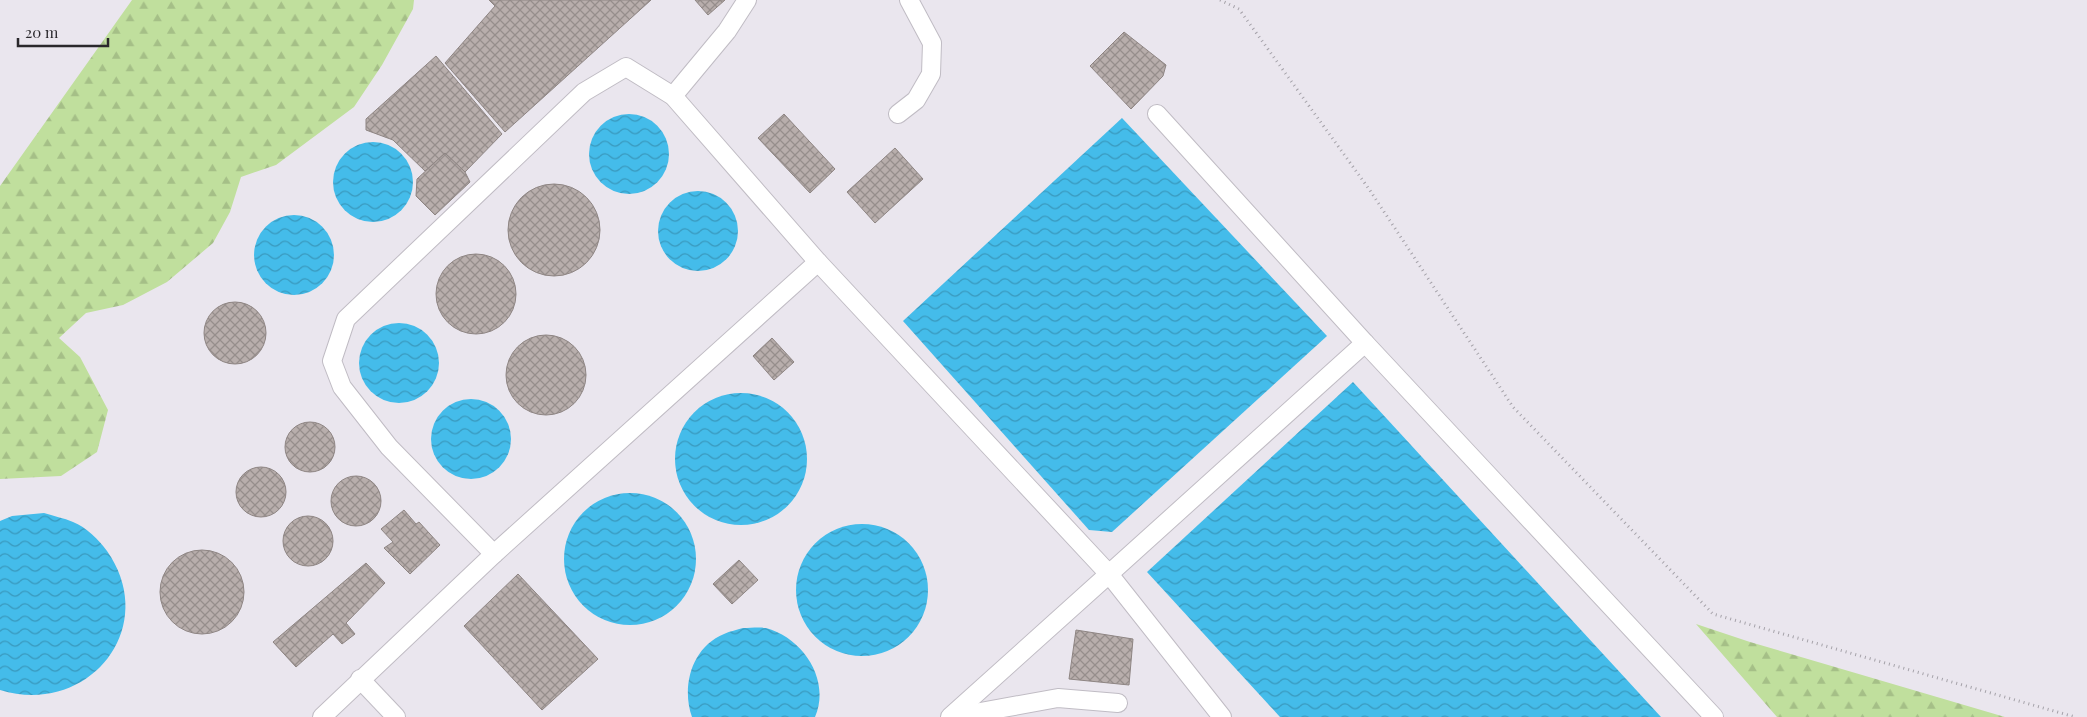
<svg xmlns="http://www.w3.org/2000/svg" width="2087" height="717" viewBox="0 0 2087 717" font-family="'Playfair Display',serif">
<defs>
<pattern id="forest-firs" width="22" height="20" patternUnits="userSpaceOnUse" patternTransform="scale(1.25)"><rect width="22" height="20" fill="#c0df9d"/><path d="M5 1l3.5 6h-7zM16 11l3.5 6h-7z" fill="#a5bf87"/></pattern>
<pattern id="water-waves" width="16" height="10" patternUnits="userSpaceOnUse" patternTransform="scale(1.25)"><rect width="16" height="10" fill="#44bcea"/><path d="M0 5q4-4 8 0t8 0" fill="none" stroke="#3999be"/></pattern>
<pattern id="building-cross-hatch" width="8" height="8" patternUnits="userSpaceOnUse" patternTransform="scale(1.25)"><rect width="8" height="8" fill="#b8aeac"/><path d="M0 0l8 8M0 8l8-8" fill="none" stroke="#968e8c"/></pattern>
</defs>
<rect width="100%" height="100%" fill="#eae6ee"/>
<g fill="url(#forest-firs)">
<polygon points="132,0 414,0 413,9 382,65 354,107 276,165 241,177 230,212 213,243 167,282 123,305 86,313 59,338 80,357 108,410 97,452 61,476 0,479 0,186"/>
<polygon points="1696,624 1750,642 2005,717 1777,717"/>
</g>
<g fill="url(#water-waves)">
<circle cx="629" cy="154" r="40"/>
<polygon points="1122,118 1327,336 1112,532 1089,530 903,321"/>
<circle cx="373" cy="182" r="40"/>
<circle cx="698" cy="231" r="40"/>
<circle cx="294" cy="255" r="40"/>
<circle cx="399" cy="363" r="40"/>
<polygon points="1353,382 1661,717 1280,717 1147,572"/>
<circle cx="741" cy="459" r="66"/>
<circle cx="471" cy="439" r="40"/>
<circle cx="630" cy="559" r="66"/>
<path d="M44,513C53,516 64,518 73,522C86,527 99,540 107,551C161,628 88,717 0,690V521L12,516Z"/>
<circle cx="862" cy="590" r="66"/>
<path d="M743,628C750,628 759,627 766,628C803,638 831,680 815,717H692C681,686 692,647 724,634C730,631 737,630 743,628Z"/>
</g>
<g fill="url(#building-cross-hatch)" stroke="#8e8583">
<polygon points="489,0 651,0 505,132 445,63 495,6"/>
<polygon points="695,0 725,0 708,15"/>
<polygon points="1124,32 1166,65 1163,76 1131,109 1090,66"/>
<polygon points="436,56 502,134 465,172 445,153 425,171 393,140 366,130 366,119"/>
<polygon points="784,114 835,169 810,193 758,138"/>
<polygon points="895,148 923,179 875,223 847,192"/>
<polygon points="445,153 465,172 470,182 435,215 416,196 417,179"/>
<circle cx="554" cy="230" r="46"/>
<circle cx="476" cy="294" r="40"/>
<circle cx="235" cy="333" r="31"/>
<circle cx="546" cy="375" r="40"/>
<polygon points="772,338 794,362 774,380 753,356"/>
<circle cx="310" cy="447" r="25"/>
<circle cx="261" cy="492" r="25"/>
<circle cx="356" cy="501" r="25"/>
<polygon points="404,510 416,524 419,522 440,545 410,574 384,548 393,542 381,529"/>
<circle cx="308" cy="541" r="25"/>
<circle cx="202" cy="592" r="42"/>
<polygon points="739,560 758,580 732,604 713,584"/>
<polygon points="366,563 385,583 346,623 355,634 342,644 333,634 296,667 273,642"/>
<polygon points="518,574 598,659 542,710 464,626"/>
<polygon points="1076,630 1133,639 1129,685 1069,679"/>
</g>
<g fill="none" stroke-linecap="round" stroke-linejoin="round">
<defs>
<g id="service">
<polyline points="673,96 727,31 747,0"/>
<polyline points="898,114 916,100 931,74 932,43 909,0"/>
<polyline points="1157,114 1365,343"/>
<polyline points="494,554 389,447 342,387 332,361 346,319 584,92 626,67 673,96 818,262"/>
<polyline points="360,679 396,717"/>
<polyline points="322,717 494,554 818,262 1109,574 1365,343 1714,717"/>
<polyline points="950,717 1109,574 1222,717"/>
<polyline points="953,717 1058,698 1118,703"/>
</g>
</defs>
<use href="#service" stroke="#c0bcc4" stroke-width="20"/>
<polyline stroke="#a5a2a9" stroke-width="3" stroke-dasharray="1 4" stroke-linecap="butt" points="1220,0 1239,9 1369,189 1513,407 1713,614 2075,717"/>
<use href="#service" stroke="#fff" stroke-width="18"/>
</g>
<path d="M18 38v8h90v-8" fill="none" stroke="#2a282c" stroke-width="2.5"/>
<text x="25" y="38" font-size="15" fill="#2a282c" stroke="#eae6ee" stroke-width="4" paint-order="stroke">20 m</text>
</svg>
